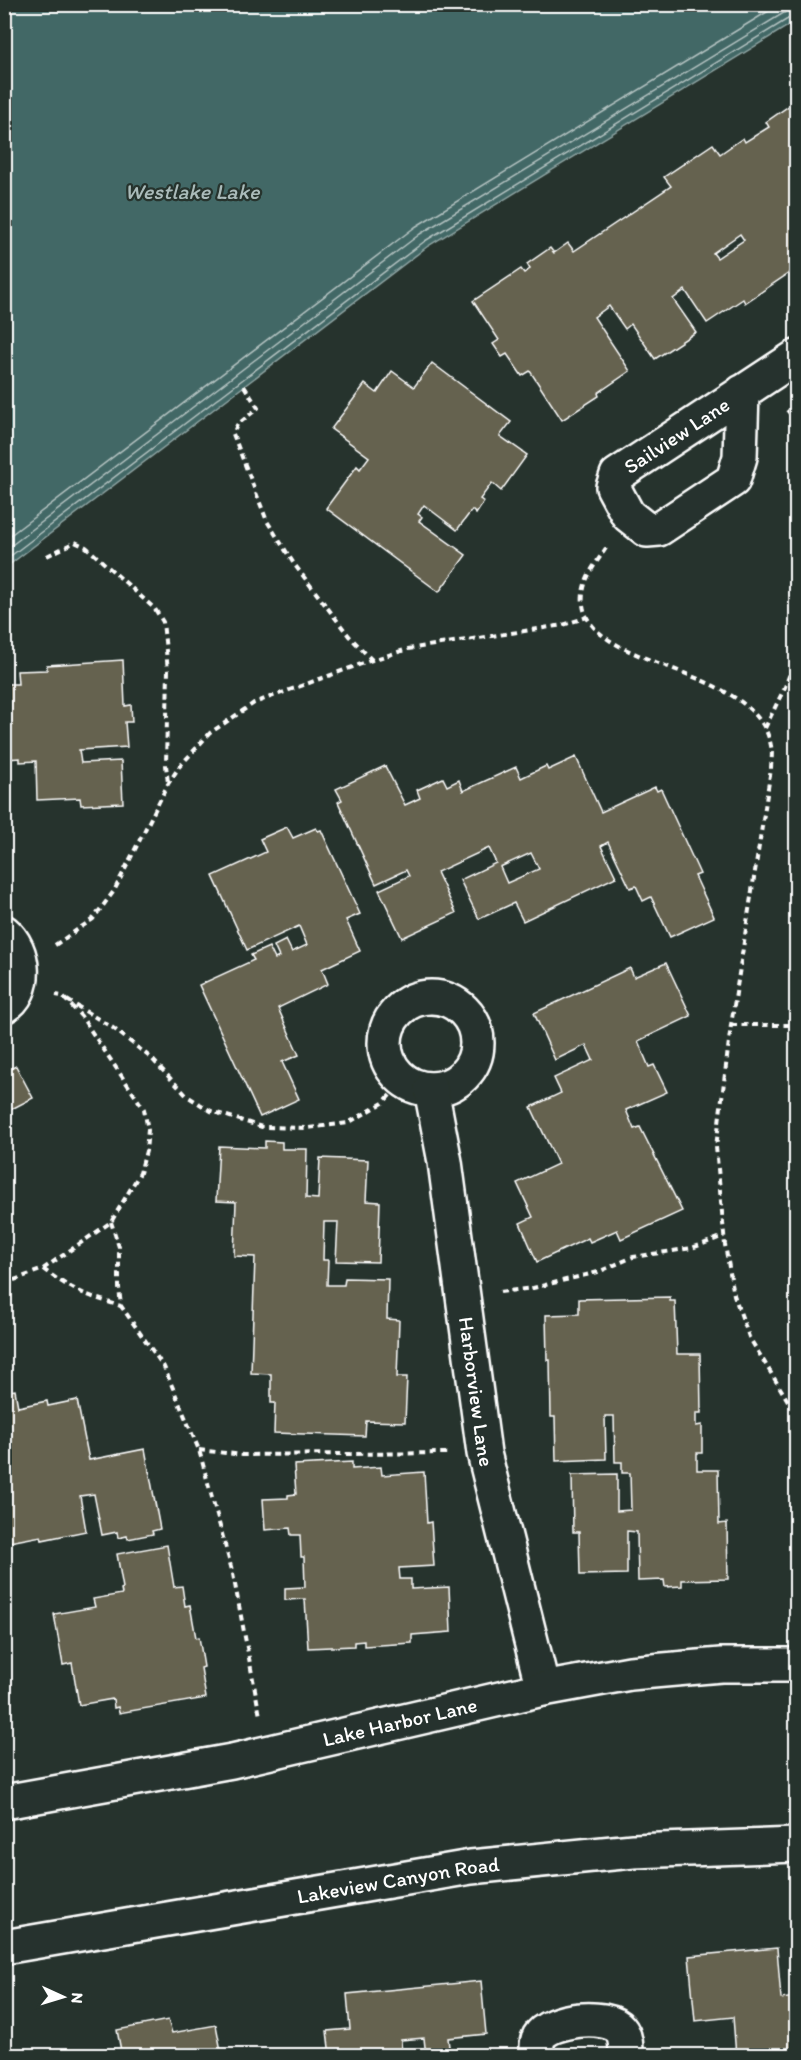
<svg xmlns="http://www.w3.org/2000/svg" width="801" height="2060" viewBox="0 0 801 2060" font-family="Itim,sans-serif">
<rect width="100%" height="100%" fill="#26332d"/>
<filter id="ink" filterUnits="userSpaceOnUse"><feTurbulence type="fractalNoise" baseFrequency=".0167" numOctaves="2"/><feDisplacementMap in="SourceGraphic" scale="12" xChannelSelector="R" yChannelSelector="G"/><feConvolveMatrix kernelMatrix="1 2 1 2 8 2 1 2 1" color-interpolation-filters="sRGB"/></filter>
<g filter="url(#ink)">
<polygon fill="#436866" stroke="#8ea4a3" stroke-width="1.5" points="5,4 796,4 796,21 428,246 5,568"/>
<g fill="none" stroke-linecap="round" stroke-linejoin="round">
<g stroke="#b4c3c2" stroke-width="1.5">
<polyline points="4,540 415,227 780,4"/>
<polyline points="4,551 420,234 787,11 796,8"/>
<polyline points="4,561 425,241 791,17 796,16"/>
</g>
</g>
<g fill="#65624f" stroke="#fff" stroke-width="1.5" fill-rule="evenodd">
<path d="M796,101V259L790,263L795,269L745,303L743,299L707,323L685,290L673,299L696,332L655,359L631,324L625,329L609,306L594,317L630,371L598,393L599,396L562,420L530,371L522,376L507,354L502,357L493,344L499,340L473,301L521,269L524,273L530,269L527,264L550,248L554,253L568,243L574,251L671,186L664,177L713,144L720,154L743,138L745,142L769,127L766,122ZM740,234L744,240L717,258L713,253Z"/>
<polygon points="432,363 511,422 500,436 527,455 501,491 492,483 480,499 484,502 476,514 472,510 457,530 424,505 418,514 422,517 419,521 466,555 439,592 326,508 357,466 360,469 369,457 331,429 365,384 377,393 392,371 414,387"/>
<polygon points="123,660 125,706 131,705 132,722 125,722 127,747 79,750 81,763 121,761 123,803 81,805 80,798 37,800 36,761 20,762 20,758 6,759 6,765 4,765 4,684 18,684 17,671 47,670 47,665"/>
<path d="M576,757L601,812L655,787L657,791L661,789L700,874L695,876L714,917L670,937L651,897L643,901L636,886L630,888L608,842L601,846L616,877L523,921L514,903L479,919L460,880L496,863L489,848L437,872L456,913L402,938L379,890L409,876L406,870L376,884L338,802L342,800L336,789L385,766L405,805L420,798L417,790L443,778L447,786L459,780L463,791L516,767L521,778L546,766L548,770ZM531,853L539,869L507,883L500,867Z"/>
<polygon points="287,827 293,838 316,828 318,831 321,830 360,914 346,920 360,951 322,969 328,984 278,1008 299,1055 282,1062 299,1099 260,1117 199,985 254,960 251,955 269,947 275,959 279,957 274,946 286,940 292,952 307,945 299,926 247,950 213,876 266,852 260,839"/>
<polygon points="666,963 691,1016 638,1041 649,1067 654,1065 667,1092 626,1110 634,1129 640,1127 682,1211 621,1239 617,1230 590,1242 588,1238 537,1262 520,1223 533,1217 517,1183 558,1164 531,1107 561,1093 554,1078 593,1060 586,1045 555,1060 534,1013 630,968 634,977"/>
<polygon points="16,1066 33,1098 4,1113 4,1072"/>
<polygon points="265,1141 282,1142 282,1149 307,1149 306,1198 318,1199 320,1158 368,1160 366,1201 380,1202 378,1262 336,1261 338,1222 324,1222 323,1260 328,1260 327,1285 344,1285 345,1278 388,1279 387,1319 399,1320 397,1377 407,1377 405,1422 366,1421 365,1436 274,1433 275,1403 271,1403 271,1374 251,1373 255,1257 234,1256 236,1202 216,1201 219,1146 265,1148"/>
<polygon points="670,1297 670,1301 675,1301 677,1354 700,1354 701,1413 696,1413 696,1426 702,1425 702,1453 697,1453 697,1470 718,1470 719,1524 727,1523 728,1579 682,1580 682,1586 665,1587 664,1580 638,1581 637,1532 627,1531 627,1574 580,1575 579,1532 573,1532 572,1475 617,1474 617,1511 631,1510 630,1473 622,1473 622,1462 615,1462 614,1416 605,1416 606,1459 556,1461 555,1417 551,1417 550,1360 547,1360 546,1315 579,1314 579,1299"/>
<polygon points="15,1390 18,1407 47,1401 48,1406 77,1400 89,1460 145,1449 160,1529 152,1531 153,1534 128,1539 127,1536 118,1538 117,1532 102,1535 94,1494 80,1496 86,1531 42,1540 41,1536 4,1543 4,1392"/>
<polygon points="352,1462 352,1469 381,1467 382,1475 424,1472 427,1523 431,1522 434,1566 399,1568 400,1579 411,1579 411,1589 449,1587 451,1632 412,1635 412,1643 364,1646 364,1641 354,1642 354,1646 308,1648 305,1599 285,1600 285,1588 305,1587 304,1557 301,1557 300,1535 291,1535 290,1528 265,1530 263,1499 288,1498 288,1495 296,1494 294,1465"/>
<polygon points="167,1545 174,1587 182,1586 185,1606 190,1605 196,1638 199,1637 204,1667 201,1668 206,1698 119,1713 118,1707 114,1708 113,1699 79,1705 72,1663 63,1665 54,1614 95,1607 93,1599 122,1594 121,1589 123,1588 117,1554"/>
<polygon points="777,1948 781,1999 796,1997 796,2051 769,2056 736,2056 733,2017 695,2021 689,1956"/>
<polygon points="481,1981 486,2034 448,2038 450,2056 426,2056 424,2038 401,2040 402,2056 330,2056 327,2031 350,2029 347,1994"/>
<polygon points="168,2020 172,2033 216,2025 222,2056 122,2056 117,2030"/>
</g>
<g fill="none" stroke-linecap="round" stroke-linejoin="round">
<defs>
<g id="street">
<path id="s1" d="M742,392L740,457L733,480L659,529L647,530L628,515L613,487L617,475L796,357"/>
<path d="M4,932C25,949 29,992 4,1006"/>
<circle cx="431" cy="1043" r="46"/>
<path id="s2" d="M431,1089L445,1162L484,1453L543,1689"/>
<path id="s3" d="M4,1802L232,1761L543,1689L630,1673L721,1665H796"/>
<path d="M537,2056C537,2050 536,2042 539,2037C549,2019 607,2013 620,2029C626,2036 626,2046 626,2056"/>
</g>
<g id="secondary">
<path id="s4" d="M4,1947L471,1867L633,1851L796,1845"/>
</g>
</defs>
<use href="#street" stroke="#fff" stroke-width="38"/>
<use href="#secondary" stroke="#fff" stroke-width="38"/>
<g stroke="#fff" stroke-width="4" stroke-dasharray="6 4.5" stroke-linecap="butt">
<polyline points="244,386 258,408 237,425 233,434 267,521 294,564 349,636 372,660"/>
<polyline points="787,410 796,420"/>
<path d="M606,548C599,559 589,571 585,584C559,672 755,657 771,746C773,753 771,762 771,769L731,1025L716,1147L725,1245L734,1295L749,1337L796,1414"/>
<polyline points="47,556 75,542 86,547 155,609 163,622 168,670 166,765 168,783"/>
<polyline points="765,728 785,687 796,657"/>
<polyline points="55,945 93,919 114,891 168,784 179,767 210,733 254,703 372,660 408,649 563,625 587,617"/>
<polyline points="67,1000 113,1028 151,1058 187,1096 211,1111 262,1127 308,1128 348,1123 383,1103 392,1093"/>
<polyline points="731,1025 796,1025"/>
<polyline points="111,1222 119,1247 119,1288 121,1306 164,1367 199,1450 233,1574 260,1716"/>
<path d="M43,1269C71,1290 87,1296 121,1306"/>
<polyline points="4,1284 43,1269 111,1222 140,1173 146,1151 148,1130 144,1109 81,1016 62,996 56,995"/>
<polyline points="500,1292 533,1288 598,1272 633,1257 692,1248 724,1236"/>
<polyline points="199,1450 243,1455 447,1453"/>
</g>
<use href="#street" stroke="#26332d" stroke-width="33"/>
<use href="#secondary" stroke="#26332d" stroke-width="33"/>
</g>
</g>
<g text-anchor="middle" stroke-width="4.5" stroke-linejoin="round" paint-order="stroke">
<g font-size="21" fill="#fff" stroke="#26332d">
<text dy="7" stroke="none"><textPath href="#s1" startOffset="330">Sailview Lane</textPath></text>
<text dy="7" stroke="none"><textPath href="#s2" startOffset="306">Harborview Lane</textPath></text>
<text dy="7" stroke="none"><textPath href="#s3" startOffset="404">Lake Harbor Lane</textPath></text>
<text dy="7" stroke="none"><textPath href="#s4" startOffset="400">Lakeview Canyon Road</textPath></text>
</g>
<g font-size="22" font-style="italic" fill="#aabbba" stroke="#26332d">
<text x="192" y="199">Westlake Lake</text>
</g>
</g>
<rect width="801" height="2060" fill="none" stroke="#26332d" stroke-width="24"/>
<rect x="12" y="12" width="777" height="2036" fill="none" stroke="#fff" stroke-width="2" filter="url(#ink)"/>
<g transform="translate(63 1997) rotate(94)" stroke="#26332d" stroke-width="4.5" paint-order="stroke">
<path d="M0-4.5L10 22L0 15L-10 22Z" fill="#ffffff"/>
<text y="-9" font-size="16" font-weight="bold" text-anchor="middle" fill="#ffffff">N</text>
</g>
</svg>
